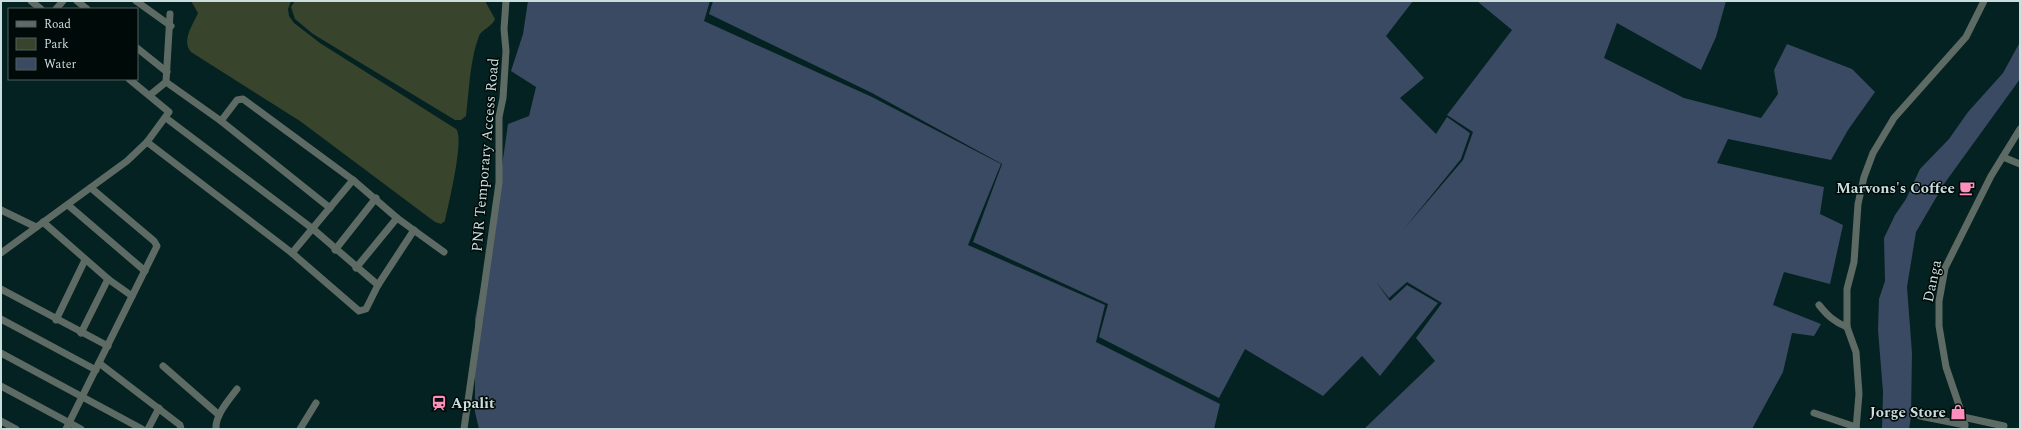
<svg xmlns="http://www.w3.org/2000/svg" width="2021" height="430" viewBox="0 0 2021 430" font-family="Spectral,serif">
<rect width="100%" height="100%" fill="#042221"/>
<g fill="#39442d">
<path d="M191,1H291L288,9L289,16L294,23L320,43L456,129C465,138 448,206 445,221L441,224L435,222L300,121L191,52C181,40 193,25 198,13Z"/>
<path d="M295,1H485L495,19C492,27 482,29 479,36C470,59 469,91 466,116L461,120H455L313,34L295,19L291,7Z"/>
</g>
<g fill="#3a4a62">
<polygon points="528,1 710,1 704,21 872,97 1001,164 968,245 1105,305 1096,342 1220,404 1214,429 479,429 475,412 475,319 495,215 508,124 529,116 536,87 511,71 523,34"/>
<polygon points="713,1 1413,1 1386,36 1424,78 1400,98 1436,134 1447,117 1470,133 1461,159 1404,229 1463,160 1473,132 1447,115 1512,30 1477,1 1726,1 1716,37 1701,70 1617,23 1604,58 1684,98 1761,118 1778,94 1774,70 1787,44 1852,69 1875,92 1848,130 1831,160 1728,139 1717,163 1824,187 1820,214 1843,225 1830,284 1784,272 1773,305 1821,324 1814,336 1792,333 1783,372 1752,429 1364,429 1435,361 1416,338 1442,303 1407,282 1389,298 1376,282 1390,301 1407,285 1438,303 1380,376 1362,356 1323,396 1245,349 1219,398 1099,337 1108,304 973,242 1002,164 872,93 709,14"/>
<polygon points="2020,42 2020,79 1944,184 1916,232 1907,287 1912,353 1911,417 1909,429 1882,429 1883,392 1878,330 1879,299 1885,281 1884,238 1895,215 1906,199 1920,169 1949,139 1968,112 2003,73"/>
</g>
<g fill="none" stroke-linecap="round" stroke-linejoin="round">
<g stroke="#5e6b64" stroke-width="7">
<polyline points="31,1 41,9"/>
<polyline points="77,1 87,9"/>
<polyline points="136,1 171,26"/>
<polyline points="56,9 63,1"/>
<polyline points="137,48 167,72"/>
<polyline points="129,79 169,112 147,142 292,253 359,311 366,309 378,285 414,230"/>
<polyline points="166,82 221,121 330,208"/>
<polyline points="150,95 166,82 170,14"/>
<polyline points="166,118 313,229 378,285"/>
<polyline points="221,121 237,100 243,99 353,180 397,218 444,252"/>
<polyline points="2003,157 2020,164"/>
<polyline points="68,205 145,271"/>
<polyline points="1,210 36,227"/>
<polyline points="43,222 108,279 132,296"/>
<polyline points="335,250 376,198"/>
<polyline points="1,253 127,161 147,142"/>
<polyline points="292,253 353,180"/>
<polyline points="356,268 397,218"/>
<polyline points="1,289 108,346"/>
<path d="M1819,305C1827,315 1834,322 1847,327"/>
<polyline points="1,319 96,370"/>
<polyline points="56,320 85,260"/>
<polyline points="81,333 108,279"/>
<polyline points="1,353 142,429"/>
<polyline points="99,363 180,425 181,429"/>
<polyline points="163,366 219,415"/>
<polyline points="1,386 81,429"/>
<polyline points="1814,413 1856,427"/>
<polyline points="1920,416 1965,425"/>
<polyline points="1963,417 2004,426"/>
<polyline points="1,421 16,429"/>
<polyline points="66,429 157,246 154,241 91,188"/>
<polyline points="148,429 159,408"/>
<path d="M216,429C215,415 229,400 237,389"/>
<polyline points="300,429 316,403"/>
<polyline points="464,429 499,183 499,117 503,98 506,51 504,29 506,1"/>
<polyline points="1856,429 1859,394 1856,352 1847,327 1847,289 1854,262 1858,204 1864,177 1873,153 1894,118 1966,37 1984,1"/>
<polyline points="1965,429 1963,417 1946,367 1939,326 1939,301 1945,268 1991,176 2020,129"/>
</g>
</g>
<defs>
<symbol id="cafe-bare" viewBox="-9 -9 18 18"><path d="M-5.5-4.5H6V0H3Q3 3.5 0 3.5H-2.5Q-5.5 3.5-5.5 0ZM3-3.2v2h1.7v-2ZM-6 4.5H4V6H-6Z" fill="#fe8ebc" stroke="#000a09" stroke-width="2.5" paint-order="stroke"/></symbol>
<symbol id="station-bare" viewBox="-9 -9 18 18"><path d="M-3-6H3Q5-6 5-4V2Q5 4 3 4L4.5 6H3L1.5 4h-3L-3 6H-4.5L-3 4Q-5 4-5 2V-4Q-5-6-3-6ZM-3.5-4v3h7v-3ZM-3.5 1v1.5H-2V1ZM2 1v1.5H3.5V1Z" fill="#fe8ebc" stroke="#000a09" stroke-width="2.5" paint-order="stroke"/></symbol>
<symbol id="shop-bare" viewBox="-9 -9 18 18"><path d="M-5-2.5h2.3a2.7 3.5 0 0 1 5.4 0H5L5.5 6h-11ZM-1.5-2.5h3a1.5 2.3 0 0 0-3 0Z" fill="#fe8ebc" stroke="#000a09" stroke-width="2.5" paint-order="stroke"/></symbol>
</defs>
<g fill-rule="evenodd">
<use href="#cafe-bare" x="1956" y="177" width="22" height="22"/>
<use href="#station-bare" x="428" y="392" width="22" height="22"/>
<use href="#shop-bare" x="1947" y="401" width="22" height="22"/>
</g>
<g text-anchor="middle" stroke-width="3" stroke-linejoin="round" paint-order="stroke">
<g font-size="15" fill="#cadedd" stroke="#000a09">
<text transform="translate(485 155) rotate(-85)" y="5">PNR Temporary Access Road</text>
<text transform="translate(1932 281) rotate(-78)" y="5">Danga</text>
</g>
<g font-size="15" font-weight="bold" fill="#cadedd" stroke="#000a09" text-anchor="end">
<text x="1955" y="193">Marvons's Coffee</text>
<text x="451" y="408" text-anchor="start">Apalit</text>
<text x="1946" y="417">Jorge Store</text>
</g>
</g>
<rect width="2021" height="430" fill="none" stroke="#cadedd" stroke-width="4"/>
<rect x="8" y="8" width="130" height="72" fill="#000a09" stroke="#515f5e"/>
<rect x="16" y="21" width="20" height="6" fill="#5e6b64" stroke="#515f5e"/>
<text x="44" y="28" font-size="12" fill="#cadedd">Road</text>
<rect x="16" y="38" width="20" height="12" fill="#39442d" stroke="#515f5e"/>
<text x="44" y="48" font-size="12" fill="#cadedd">Park</text>
<rect x="16" y="58" width="20" height="12" fill="#3a4a62" stroke="#515f5e"/>
<text x="44" y="68" font-size="12" fill="#cadedd">Water</text>
</svg>
